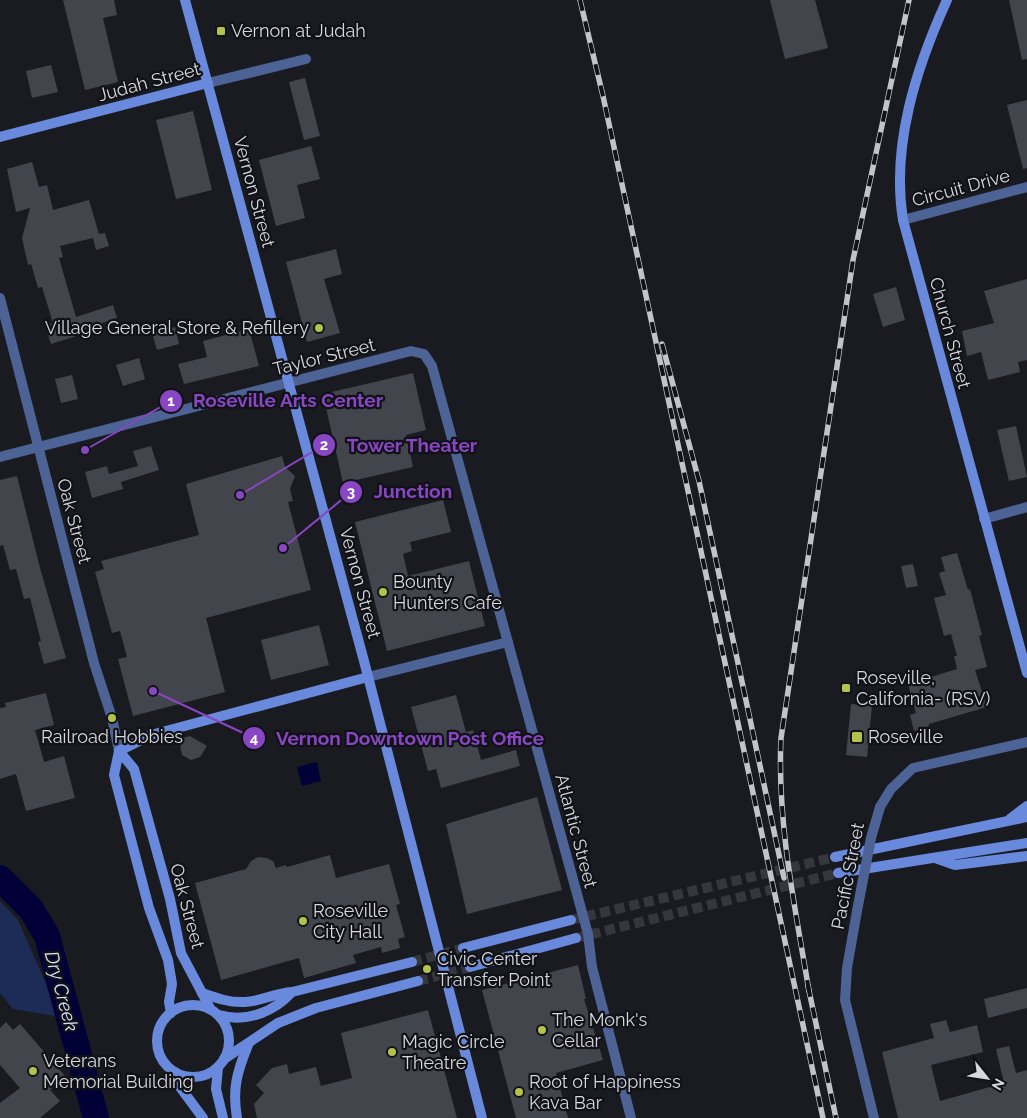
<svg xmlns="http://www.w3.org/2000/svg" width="1027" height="1118" viewBox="0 0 1027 1118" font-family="Raleway,sans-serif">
<rect width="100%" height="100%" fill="#191b21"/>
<polygon fill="#1c2c56" points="0,901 18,920 57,1009 55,1016 13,1009 0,993"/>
<polygon fill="#010137" points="317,762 321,781 302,786 297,767"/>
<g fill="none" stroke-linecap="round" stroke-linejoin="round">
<polyline stroke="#010137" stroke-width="26" points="0,878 31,909 47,936 96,1118"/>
</g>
<g fill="#42454b">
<polygon points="63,0 114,0 117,15 103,18 118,82 85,90"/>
<polygon points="770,0 815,0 828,48 785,59"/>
<polygon points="1009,0 1027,0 1027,59 1022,60"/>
<polygon points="51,65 58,92 32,98 26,71"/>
<polygon points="305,78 320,136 304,140 289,82"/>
<polygon points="1027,100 1027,168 1023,169 1007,105"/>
<polygon points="193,111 212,190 176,199 156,120"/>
<polygon points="311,146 320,179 297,185 305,218 276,226 259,160"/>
<polygon points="32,162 39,187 47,185 53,210 89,200 99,234 105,233 109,246 96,250 93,238 60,246 63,257 59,258 76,317 113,305 117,318 79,331 80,335 51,344 45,325 53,323 42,287 38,288 31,264 28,265 22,238 30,208 16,212 7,169"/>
<polygon points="336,249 342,274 324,279 340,333 307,342 286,262"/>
<polygon points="1027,279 1027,360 1018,362 1020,372 988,380 981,352 967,356 962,331 994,323 984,291"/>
<polygon points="896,287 905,320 883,327 873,294"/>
<polygon points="175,327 179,344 157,350 152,333"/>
<polygon points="249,329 259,366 184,384 178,364 207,357 203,341"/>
<polygon points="139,358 145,379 123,386 116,365"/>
<polygon points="413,373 426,430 406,435 413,467 343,483 323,394"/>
<polygon points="72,375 78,399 61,403 55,379"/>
<polygon points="1016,426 1027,477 1009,481 997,430"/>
<polygon points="151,446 159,470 121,482 123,489 92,498 85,472 107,466 109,474 138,466 133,451"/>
<polygon points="282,456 285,467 295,476 290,489 293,501 288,502 311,590 206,618 225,692 133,716 118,659 127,657 120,631 112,633 95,572 104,569 101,561 199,535 186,484"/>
<polygon points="17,476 40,568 66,658 44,664 38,642 41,641 30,598 24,599 16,569 10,570 3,545 0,546 0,480"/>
<polygon points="443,500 451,532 410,542 412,551 403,554 408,576 469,561 485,626 387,651 355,522"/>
<polygon points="957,553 968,590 970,589 982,635 979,636 987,667 975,670 987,707 929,724 929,726 914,731 910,715 916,713 908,684 957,669 954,656 957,656 951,634 944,636 934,598 946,595 939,573 945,571 941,557"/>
<polygon points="913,564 918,586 906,588 901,566"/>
<polygon points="319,625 329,665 271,680 261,640"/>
<polygon points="46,693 54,725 35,730 44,762 64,756 75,798 26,811 16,774 0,779 0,708 6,707 5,703"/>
<polygon points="456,695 466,732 473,730 481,760 516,750 520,766 441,788 436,769 428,771 411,707"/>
<polygon points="851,704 872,706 867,757 846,755"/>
<polygon points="190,736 207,746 200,757 191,760 182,755 180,744 183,738"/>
<polygon points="537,797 562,890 467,914 446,824"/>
<polygon points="330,855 336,878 389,864 400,904 396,905 405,937 398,939 400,948 382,953 381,947 353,955 356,963 304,978 299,958 221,980 195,883 246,869 251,861 258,857 267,858 273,861 276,868 286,865 287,867"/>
<polygon points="578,965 586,999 584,999 603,1060 556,1073 568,1118 516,1118 482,990"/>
<polygon points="1027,988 1027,1008 988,1018 984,999"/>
<polygon points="428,1010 457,1118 257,1118 254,1104 264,1093 256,1085 272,1068 287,1064 289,1074 316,1067 321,1086 352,1078 341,1033"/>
<polygon points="946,1020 950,1032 977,1025 983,1052 931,1065 940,1101 1004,1083 996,1049 1009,1046 1016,1073 1027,1070 1027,1118 898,1118 882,1052 934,1038 930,1024"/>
<polygon points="6,1022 13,1030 20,1024 65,1076 50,1090 60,1101 40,1118 0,1118 0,1103 20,1088 0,1065 0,1028"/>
</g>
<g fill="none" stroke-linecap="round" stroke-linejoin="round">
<g stroke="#35373d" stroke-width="10" stroke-dasharray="10 5" stroke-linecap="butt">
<polyline points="571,920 835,857"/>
<polyline points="576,938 838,873"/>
<polyline points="412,962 463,948"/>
<polyline points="418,981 470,967"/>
</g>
<g stroke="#4d6295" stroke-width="10">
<polyline points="208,83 306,59"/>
<polyline points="903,220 1027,187"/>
<polyline points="0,298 94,663 112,718 119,751"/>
<polyline points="0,457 411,351 424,354 432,366 588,934 592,967 631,1118"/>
<polyline points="984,519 1027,507"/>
<polyline points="368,677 508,642"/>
<polyline points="880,807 891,789 913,768 1027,742"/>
<polyline points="857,911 847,968 845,1000 874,1118"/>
</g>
<g stroke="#698adc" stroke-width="10">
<polyline points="185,0 364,661 482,1118"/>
<path d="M947,0C916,68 891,146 903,220L1027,673"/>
<polyline points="0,137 208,83"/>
<polyline points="119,751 134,769 170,899 181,953 211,1010"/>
<polyline points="119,751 114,775 149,908 168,960 172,984 169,1002 171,1013"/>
<polyline points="119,751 151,735 368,677"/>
<polyline points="1010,819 1027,806"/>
<polyline points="835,857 1027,817"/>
<polyline points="935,858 955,865 1027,856"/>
<polyline points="838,873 1027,843"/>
<polyline points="463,948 571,920"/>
<polyline points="470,967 576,938"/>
<path d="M202,993C216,998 230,1003 245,1002C259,1002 275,993 292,992"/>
<circle cx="193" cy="1041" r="36"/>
<path d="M219,1015C246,1023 274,1012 292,992L412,962"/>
<polyline points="224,1059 278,1023 316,1008 418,981"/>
<polyline points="218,1067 216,1089 223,1118"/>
<polyline points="175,1072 180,1087 203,1118"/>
<path d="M237,1118C232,1089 237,1072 248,1045"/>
</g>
<defs>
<g id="rail">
<polyline points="580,0 603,96 823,1118"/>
<polyline points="662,344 699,481 784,878"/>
<polyline points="808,986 836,1118"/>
<path d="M809,991C795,907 777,823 781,738L853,260L909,0"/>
</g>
</defs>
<use href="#rail" stroke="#c2c4c8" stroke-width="5.5"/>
<use href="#rail" stroke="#101217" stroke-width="4" stroke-dasharray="11" stroke-linecap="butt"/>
<polyline stroke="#4d6295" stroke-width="10" points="857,911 871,838 880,807"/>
</g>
<g fill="#b2c24b" stroke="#101217" stroke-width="2">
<rect x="216" y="26" width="10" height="10" rx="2.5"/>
<circle cx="319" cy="328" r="5"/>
<circle cx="383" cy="592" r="5"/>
<rect x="841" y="683" width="10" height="10" rx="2.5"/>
<circle cx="112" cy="718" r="5"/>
<rect x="851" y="731" width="12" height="12" rx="2.5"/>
<circle cx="303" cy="921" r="5"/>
<circle cx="427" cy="969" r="5"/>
<circle cx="542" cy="1030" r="5"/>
<circle cx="392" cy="1052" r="5"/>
<circle cx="33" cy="1071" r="5"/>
<circle cx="519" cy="1092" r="5"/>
</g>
<g text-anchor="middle" stroke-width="4.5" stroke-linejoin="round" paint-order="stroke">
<g font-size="18" fill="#d6d8dc" stroke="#101217" text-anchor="start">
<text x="231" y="37">Vernon at Judah</text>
<text x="309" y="334" text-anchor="end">Village General Store &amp; Refillery</text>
<text x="393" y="588">Bounty<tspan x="393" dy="21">Hunters Cafe</tspan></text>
<text x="856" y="684">Roseville,<tspan x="856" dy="21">California- (RSV)</tspan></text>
<text x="112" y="743" text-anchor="middle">Railroad Hobbies</text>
<text x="868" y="743">Roseville</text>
<text x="313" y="917">Roseville<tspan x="313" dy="21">City Hall</tspan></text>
<text x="437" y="965">Civic Center<tspan x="437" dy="21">Transfer Point</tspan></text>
<text x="552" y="1026">The Monk's<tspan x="552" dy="21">Cellar</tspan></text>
<text x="402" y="1048">Magic Circle<tspan x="402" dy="21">Theatre</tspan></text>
<text x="43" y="1067">Veterans<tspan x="43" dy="21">Memorial Building</tspan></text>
<text x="529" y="1088">Root of Happiness<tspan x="529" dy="21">Kava Bar</tspan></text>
</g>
<g font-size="18" fill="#d6d8dc" stroke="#101217">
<text transform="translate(149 82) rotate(-15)" y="6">Judah Street</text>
<text transform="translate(961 188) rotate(-15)" y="6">Circuit Drive</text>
<text transform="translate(254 192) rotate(75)" y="6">Vernon Street</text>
<text transform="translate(950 333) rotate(75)" y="6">Church Street</text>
<text transform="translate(324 357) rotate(-14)" y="6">Taylor Street</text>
<text transform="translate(74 521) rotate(75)" y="6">Oak Street</text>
<text transform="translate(360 583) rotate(75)" y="6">Vernon Street</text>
<text transform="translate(576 831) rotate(75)" y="6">Atlantic Street</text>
<text transform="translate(848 876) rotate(-79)" y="6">Pacific Street</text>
<text transform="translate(187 906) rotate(75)" y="6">Oak Street</text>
</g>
<g font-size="19" font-style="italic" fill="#d9e3f8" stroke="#101217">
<text transform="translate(62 991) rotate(75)" y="7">Dry Creek</text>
</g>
</g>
<path fill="none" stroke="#8946c3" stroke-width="2" d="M85 450L171 401M240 495L324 445M283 548L351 492M153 691L254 738"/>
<g fill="#8946c3" stroke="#101217" stroke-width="2">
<circle cx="85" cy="450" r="5"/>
<circle cx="240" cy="495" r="5"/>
<circle cx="283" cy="548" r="5"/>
<circle cx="153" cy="691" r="5"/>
<circle cx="171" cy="401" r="12"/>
<circle cx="324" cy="445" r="12"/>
<circle cx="351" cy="492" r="12"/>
<circle cx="254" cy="738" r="12"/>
</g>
<g font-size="15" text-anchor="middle" font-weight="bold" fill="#fff">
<text x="171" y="406">1</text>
<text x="324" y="450">2</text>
<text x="351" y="497">3</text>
<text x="254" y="743">4</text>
</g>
<g font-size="19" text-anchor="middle" font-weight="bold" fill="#8946c3" stroke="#101217" stroke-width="4.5" stroke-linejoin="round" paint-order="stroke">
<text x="288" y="407">Roseville Arts Center</text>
<text x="412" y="452">Tower Theater</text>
<text x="413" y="498">Junction</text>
<text x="410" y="745">Vernon Downtown Post Office</text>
</g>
<g transform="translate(987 1078) rotate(120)" stroke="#101217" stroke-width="4" paint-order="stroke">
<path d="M0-4L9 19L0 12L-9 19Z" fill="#d6d8dc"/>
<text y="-8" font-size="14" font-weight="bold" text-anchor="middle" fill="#d6d8dc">N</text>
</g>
</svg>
